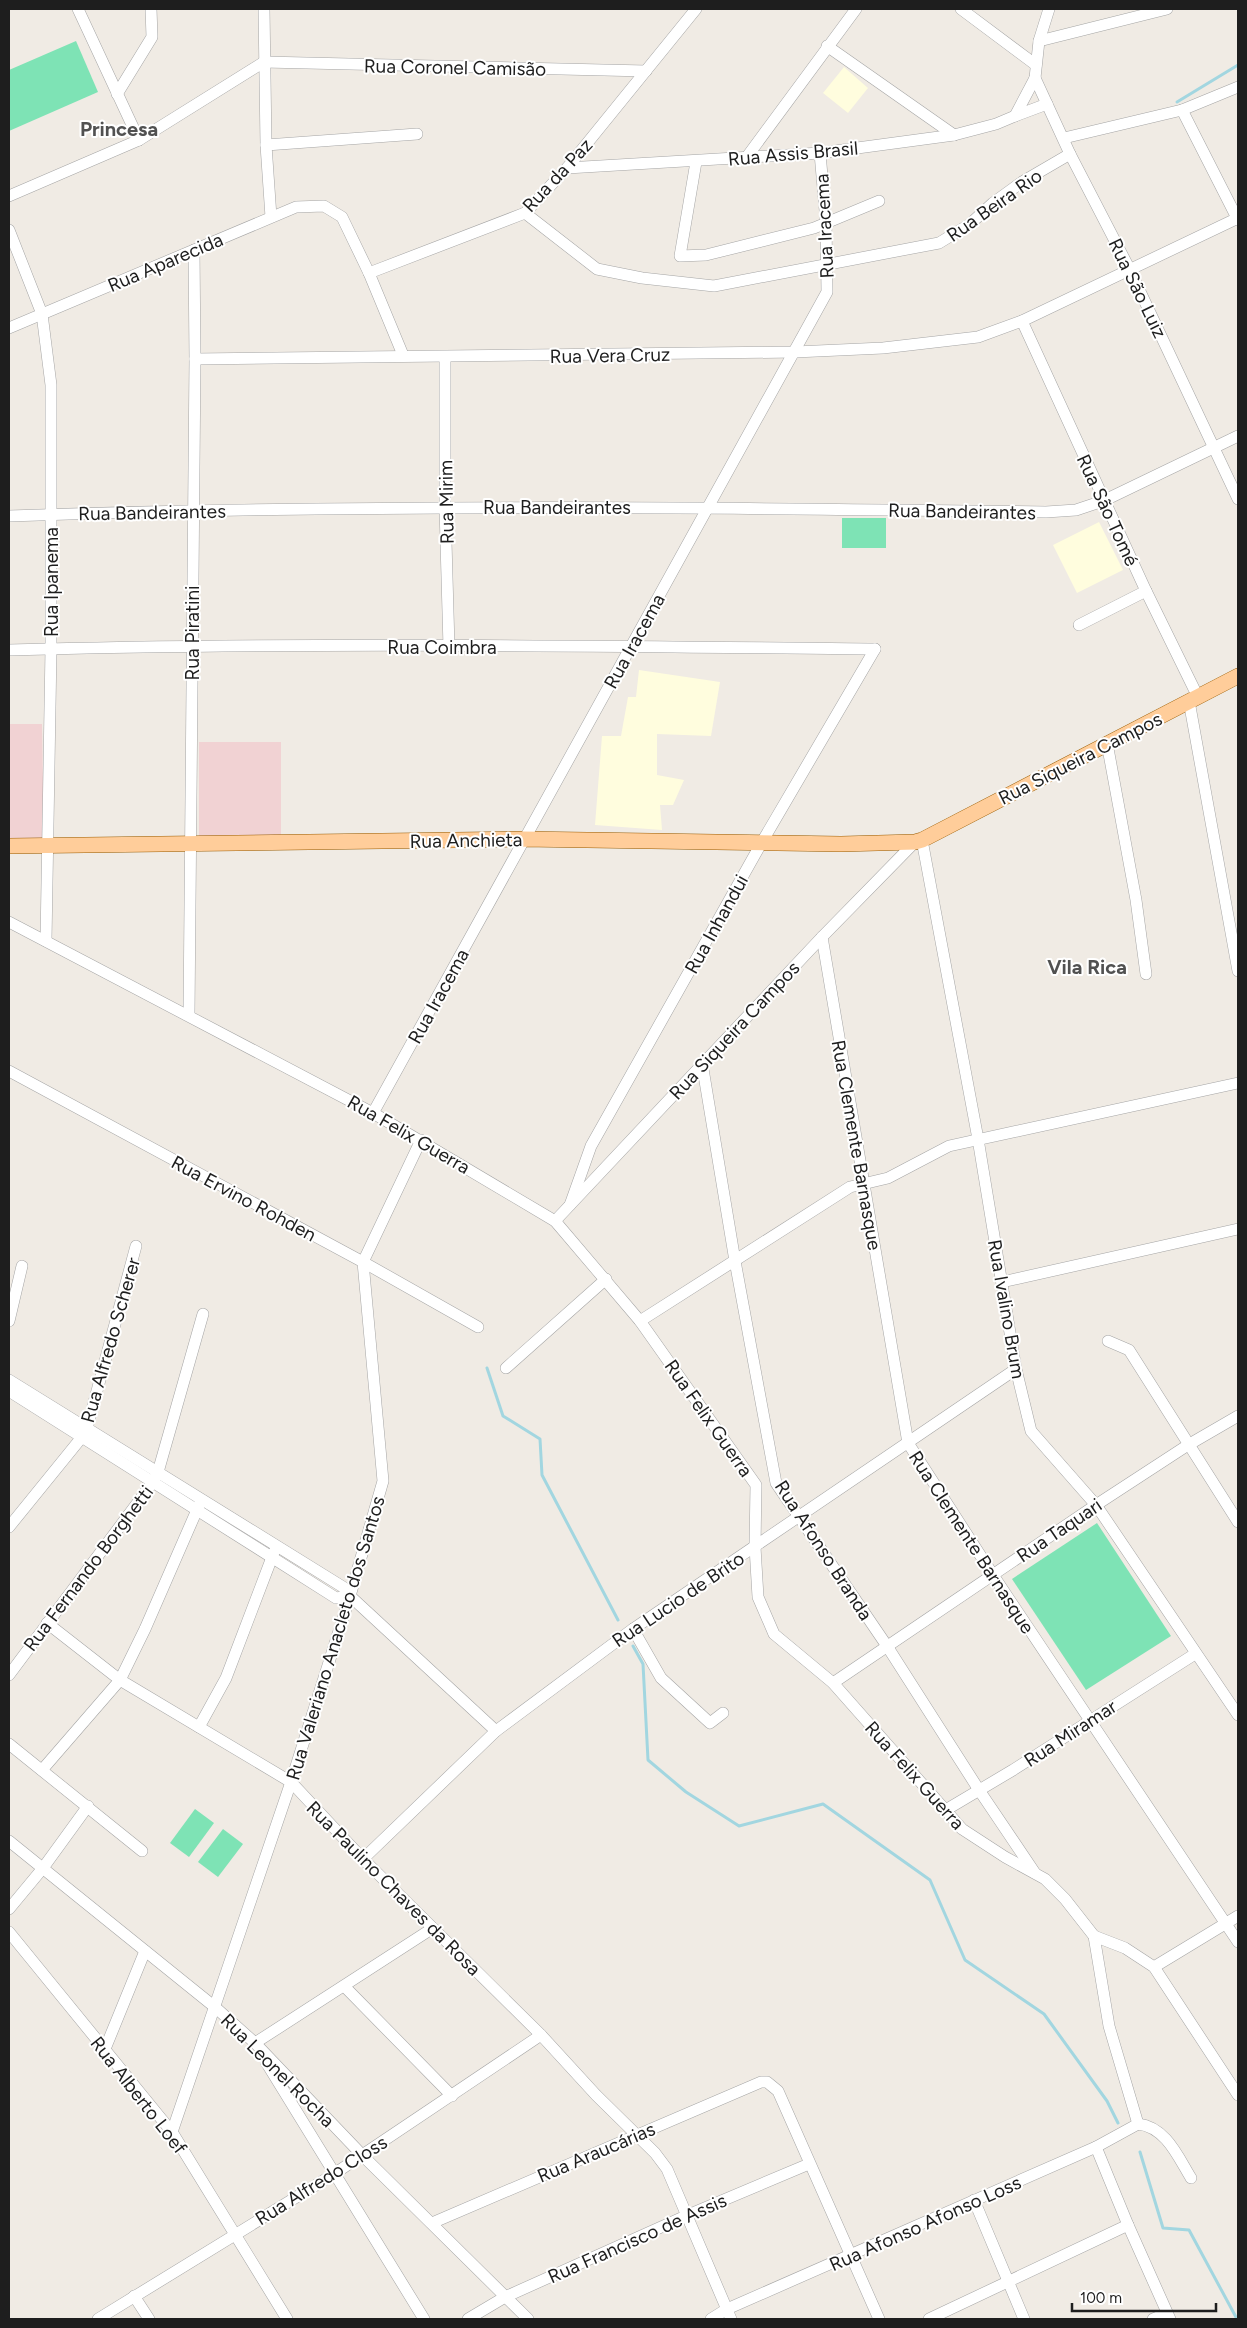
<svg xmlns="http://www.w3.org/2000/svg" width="1247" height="2328" viewBox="0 0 1247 2328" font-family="Figtree,sans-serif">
<rect width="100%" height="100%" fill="#f0ebe4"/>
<g fill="#f1d2d3">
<polygon points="9,724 42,724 44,839 9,839"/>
<rect x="199" y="742" width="82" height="95"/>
</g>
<g fill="#fffdde">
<polygon points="844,67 868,88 848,113 823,93"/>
<polygon points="1099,522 1123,570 1077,593 1053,545"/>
<polygon points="639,670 720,682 711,736 657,734 657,775 684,780 673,805 660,805 662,830 595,825 602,736 621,736 628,697 636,697"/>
</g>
<g fill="#7ee3b5">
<polygon points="76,41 98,92 9,131 9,70"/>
<rect x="842" y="518" width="44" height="30"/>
<polygon points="1097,1523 1171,1636 1086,1690 1012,1579"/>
<polygon points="195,1809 214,1823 189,1857 170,1843"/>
<polygon points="223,1829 243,1844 218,1877 198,1862"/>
</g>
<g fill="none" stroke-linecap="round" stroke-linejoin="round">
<g stroke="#a2d6e0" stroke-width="3">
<polyline points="1177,102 1238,65"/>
<polyline points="487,1368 503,1416 540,1439 542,1475 618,1620"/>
<polyline points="633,1646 643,1664 648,1760 686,1792 739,1826 823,1804 930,1880 965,1960 1044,2014 1107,2101 1118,2123"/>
<polyline points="1140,2152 1163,2228 1189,2230 1237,2319"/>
</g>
<defs>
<g id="minor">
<polyline points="78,9 139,140"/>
<polyline points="264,9 266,145 271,217"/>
<polyline points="961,9 1036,65"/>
<polyline points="1039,41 1167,9"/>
<polyline points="827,46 954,135"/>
<polyline points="264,62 646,71"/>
<polyline points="1035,78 1070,154 1129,268 1238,499"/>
<polyline points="117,94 152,37 151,9"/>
<polyline points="1182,110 1238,220"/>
<polyline points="1015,116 1047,104"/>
<polyline points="1064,138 1182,110 1238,87"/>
<polyline points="266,145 417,134"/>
<polyline points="746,158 856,9"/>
<polyline points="696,162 680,256 706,255 814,228 879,201"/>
<polyline points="567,168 820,153 954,135 996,124 1015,116 1035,78 1039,41 1049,9"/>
<polyline points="9,196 139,140 264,62"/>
<polyline points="525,213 597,269 642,278 714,286 939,243 970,224 993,203 1022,182 1070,154"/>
<polyline points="9,230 42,314 51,385 51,649 46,941"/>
<polyline points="369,273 525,213 567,168 696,9"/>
<polyline points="1022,321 1146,591 1198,697"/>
<polyline points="9,328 296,207 324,206 342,217 369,273 403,355"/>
<polyline points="445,357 445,507 449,647"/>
<polyline points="195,359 795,352 883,348 978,337 1022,321 1238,218"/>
<path d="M9,516C354,504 700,507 1046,512L1076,510L1103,501L1238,436"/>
<polyline points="1079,625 1146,591"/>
<path d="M9,650C297,642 587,646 875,649"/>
<polyline points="1189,701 1238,971"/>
<polyline points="1107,743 1136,900 1146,974"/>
<polyline points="922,840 978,1139 1016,1369 1031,1431 1096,1505 1238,1715"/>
<polyline points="9,922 373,1113 555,1221 640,1321 756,1485 755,1547 758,1597 774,1634 833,1683 962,1829 1005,1857 1045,1879 1065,1899 1094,1936 1109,2026 1138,2124"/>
<polyline points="822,937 908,1443 993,1575 1238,1942"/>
<polyline points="189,1015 195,359 194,250"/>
<polyline points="702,1063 735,1261 776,1483 887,1646 979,1790 1035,1873"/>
<polyline points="9,1071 363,1262 478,1327"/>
<polyline points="373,1113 827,292 826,222 820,153"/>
<polyline points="570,1205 591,1146 762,842 875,649"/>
<polyline points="555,1221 822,937 915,842"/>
<polyline points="1002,1282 1238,1229"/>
<polyline points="9,1321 22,1266"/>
<polyline points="640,1321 850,1187 888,1178 949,1146 1238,1083"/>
<polyline points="1108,1341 1129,1350 1238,1522"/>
<polyline points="506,1368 606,1279"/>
<polyline points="9,1380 343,1587 350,1596 496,1731"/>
<polyline points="9,1391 336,1598 350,1596"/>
<polyline points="9,1527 82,1437 87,1428 136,1246"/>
<polyline points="47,1623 120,1680 291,1782 363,1859 541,2035 596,2095 655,2153 667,2169 731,2319"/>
<polyline points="633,1629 661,1678 710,1723 723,1713"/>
<polyline points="9,1675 153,1482 158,1472 203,1314"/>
<polyline points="833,1683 1096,1505 1188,1445 1238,1416"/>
<polyline points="199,1727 226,1678 274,1552"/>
<polyline points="9,1744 142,1851"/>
<polyline points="42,1770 120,1680 145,1629 200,1503"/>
<polyline points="944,1811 1013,1770 1195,1654"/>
<polyline points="9,1841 216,2008 255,2043 363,2156 528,2319"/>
<polyline points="363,1859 496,1731 633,1629 1016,1369"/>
<polyline points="9,1909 43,1868 88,1806"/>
<polyline points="9,1932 172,2132 287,2319"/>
<polyline points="1094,1936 1125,1948 1154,1967 1238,2095"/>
<polyline points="1154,1967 1238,1916"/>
<polyline points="345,1987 452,2096"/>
<polyline points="255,2043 433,1928"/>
<polyline points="105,2049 145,1951"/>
<polyline points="266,2062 424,2319"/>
<path d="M1138,2124C1166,2127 1178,2157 1191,2178"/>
<polyline points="172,2132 291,1782 350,1596 383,1481 363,1262 421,1140"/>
<polyline points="1096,2147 1128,2225 1170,2319"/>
<polyline points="974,2200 1024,2319"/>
<polyline points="432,2223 761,2082 767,2082 778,2091 879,2319"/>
<polyline points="134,2296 149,2319"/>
<polyline points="98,2319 334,2174 541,2035"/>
<polyline points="468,2319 505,2297 688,2215 809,2164"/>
<polyline points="711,2319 727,2309 1096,2147 1138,2124"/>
<polyline points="929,2319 1128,2225"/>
<polyline points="1153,2319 1167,2313"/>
</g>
<polyline id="major" points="9,846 523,839 841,844 915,842 922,840 1238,676"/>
</defs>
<use href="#minor" stroke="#a5a5a5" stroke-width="12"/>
<use href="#major" stroke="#995c00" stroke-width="16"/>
<use href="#minor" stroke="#fff" stroke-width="11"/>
<use href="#major" stroke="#ffcd9a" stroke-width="15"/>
</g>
<g text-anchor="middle" stroke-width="4" stroke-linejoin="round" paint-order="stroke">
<g font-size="19" fill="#1e1e1e" stroke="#fff">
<text transform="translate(455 67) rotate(1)" y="7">Rua Coronel Camisão</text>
<text transform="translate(793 153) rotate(-5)" y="7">Rua Assis Brasil</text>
<text transform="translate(557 175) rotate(-47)" y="7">Rua da Paz</text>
<text transform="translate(994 205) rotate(-35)" y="7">Rua Beira Rio</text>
<text transform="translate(824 226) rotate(-93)" y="7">Rua Iracema</text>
<text transform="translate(165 262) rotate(-23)" y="7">Rua Aparecida</text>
<text transform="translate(1138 288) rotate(64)" y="7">Rua São Luiz</text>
<text transform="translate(610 355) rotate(-1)" y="7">Rua Vera Cruz</text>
<text transform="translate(446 502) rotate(-91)" y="7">Rua Mirim</text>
<text x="557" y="514">Rua Bandeirantes</text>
<text transform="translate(1108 510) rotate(65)" y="7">Rua São Tomé</text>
<text transform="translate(962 511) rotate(1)" y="7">Rua Bandeirantes</text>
<text transform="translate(152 512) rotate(-1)" y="7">Rua Bandeirantes</text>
<text transform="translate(51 582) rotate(-90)" y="7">Rua Ipanema</text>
<text transform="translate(192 633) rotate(-90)" y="7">Rua Piratini</text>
<text transform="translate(634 641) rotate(-61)" y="7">Rua Iracema</text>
<text x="442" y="654">Rua Coimbra</text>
<text transform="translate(1080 758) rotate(-27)" y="7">Rua Siqueira Campos</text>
<text transform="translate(466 840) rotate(-1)" y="7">Rua Anchieta</text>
<text transform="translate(716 924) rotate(-61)" y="7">Rua Inhandui</text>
<text transform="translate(438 996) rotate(-61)" y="7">Rua Iracema</text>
<text transform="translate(734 1030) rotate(-47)" y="7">Rua Siqueira Campos</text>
<text transform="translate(409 1134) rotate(30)" y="7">Rua Felix Guerra</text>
<text transform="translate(857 1145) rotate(80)" y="7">Rua Clemente Barnasque</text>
<text transform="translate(244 1198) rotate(28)" y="7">Rua Ervino Rohden</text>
<text transform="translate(1007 1309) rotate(80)" y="7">Rua Ivalino Brum</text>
<text transform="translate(110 1340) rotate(-74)" y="7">Rua Alfredo Scherer</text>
<text transform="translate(709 1418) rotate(55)" y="7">Rua Felix Guerra</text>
<text transform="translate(1059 1530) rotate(-34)" y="7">Rua Taquari</text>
<text transform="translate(972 1542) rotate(57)" y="7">Rua Clemente Barnasque</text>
<text transform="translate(824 1550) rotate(57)" y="7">Rua Afonso Branda</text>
<text transform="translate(88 1568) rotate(-53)" y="7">Rua Fernando Borghetti</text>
<text transform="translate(678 1599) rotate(-34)" y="7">Rua Lucio de Brito</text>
<text transform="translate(335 1638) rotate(-73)" y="7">Rua Valeriano Anacleto dos Santos</text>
<text transform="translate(1070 1733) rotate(-33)" y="7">Rua Miramar</text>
<text transform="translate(915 1775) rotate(48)" y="7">Rua Felix Guerra</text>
<text transform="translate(394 1888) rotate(45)" y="7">Rua Paulino Chaves da Rosa</text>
<text transform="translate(278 2070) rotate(45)" y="7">Rua Leonel Rocha</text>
<text transform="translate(139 2095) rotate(52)" y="7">Rua Alberto Loef</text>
<text transform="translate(596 2152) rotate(-23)" y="7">Rua Araucárias</text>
<text transform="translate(321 2180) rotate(-32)" y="7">Rua Alfredo Closs</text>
<text transform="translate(925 2223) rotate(-24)" y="7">Rua Afonso Afonso Loss</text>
<text transform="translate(637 2238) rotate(-24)" y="7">Rua Francisco de Assis</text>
</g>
<g font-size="20" font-weight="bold" fill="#515151" stroke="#fff">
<text x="119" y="136">Princesa</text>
<text x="1087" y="974">Vila Rica</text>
</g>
</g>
<rect width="1247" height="2328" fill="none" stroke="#1e1e1e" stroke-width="20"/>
<path d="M1072 2303v8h144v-8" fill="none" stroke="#1e1e1e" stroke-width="2.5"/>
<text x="1080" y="2303" font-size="15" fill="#1e1e1e" stroke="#ffffff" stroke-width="4" paint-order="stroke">100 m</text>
</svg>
